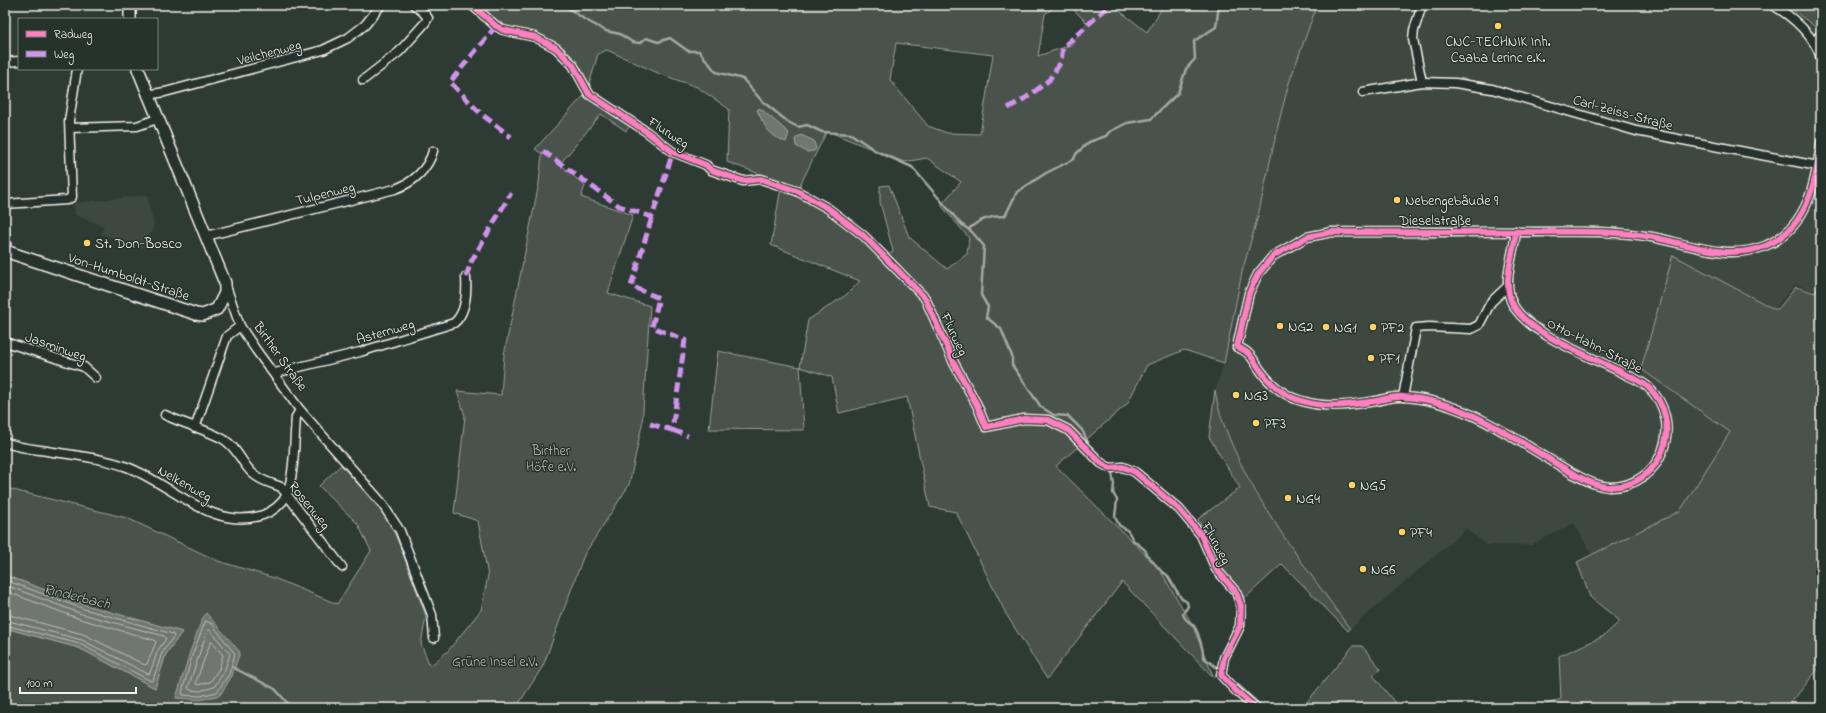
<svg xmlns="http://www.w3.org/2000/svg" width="1826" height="713" viewBox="0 0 1826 713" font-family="'Indie Flower',sans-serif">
<rect width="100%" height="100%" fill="#2e3b34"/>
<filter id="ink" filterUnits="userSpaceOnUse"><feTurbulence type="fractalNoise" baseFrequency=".025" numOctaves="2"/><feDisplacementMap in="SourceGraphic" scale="8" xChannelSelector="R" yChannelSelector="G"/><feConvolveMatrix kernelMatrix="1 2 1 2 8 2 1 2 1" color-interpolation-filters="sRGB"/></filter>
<g filter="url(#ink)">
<g fill="#3c4841">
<polygon points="1317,5 1766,5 1818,29 1821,33 1821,283 1815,293 1796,284 1774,309 1673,255 1641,369 1730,431 1680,511 1592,555 1574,523 1531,545 1487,545 1466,529 1350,629 1274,522 1235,452 1222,421 1215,390 1224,363 1242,272 1258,216 1279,121 1289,83"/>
<polygon points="147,195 154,226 143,248 101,234 104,226 75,215 74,203"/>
</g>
<g fill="#48524c" stroke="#9ea29a" fill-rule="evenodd">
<path d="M478,5H1057L1045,14L1038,56L1071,45L1087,23L1069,5H1112L1147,32L1164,5H1317L1289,83L1279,121L1258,216L1242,272L1224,363L1184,350L1147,365L1127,404L1056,466L1158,567L1191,622L1214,678L1122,582L1047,679L1006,614L956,512L930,507L907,397L839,413L832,377L800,367L804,430L709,429L718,351L800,367L808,320L846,295L860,281L771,245L782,182L727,162L729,109L697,87L660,74L607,50L598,54L587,92L630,126L626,131L601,114L560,164L585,186L581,197L633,215L608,293L650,306L642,425L629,485L584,555L543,666L516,708H5V628L79,648L155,688L166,654L182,632L85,605L5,575V488L127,518L218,561L274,578L337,604L371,551L358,524L319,486L341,465L388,518L400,546L426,616L421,644L430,666L448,651L481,610L488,576L478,521L454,513L465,416L457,391L501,395L504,355L539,183L542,154L535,149L587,92L568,57L536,36L500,25ZM896,43L993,55L980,134L947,133L928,126L890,80ZM827,131L904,162L927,158L961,182L941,205L969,238L967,254L947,269L909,237L889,185L880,186V202L893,251L887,256L797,191Z"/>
<polygon points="1786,5 1821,5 1821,33 1818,29"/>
<polygon points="1673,255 1774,309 1778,309 1796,287 1815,293 1821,283 1821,665 1787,708 1537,708 1561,699 1559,656 1604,636 1620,621 1590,597 1577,562 1680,511 1730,432 1641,369"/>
<path d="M1215,390C1217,401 1219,412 1223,422C1250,498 1304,564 1350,629L1348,631L1282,564L1245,598L1220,565L1198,519L1240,488L1209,437Z"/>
<polygon points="1353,646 1362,646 1381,669 1373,675 1399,708 1302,708"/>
</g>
<g fill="#6f7770" stroke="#a4a8a0">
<path d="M760,108L789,133L786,142C768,135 765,127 757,110Z"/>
<polygon points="801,135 814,141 816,149 814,151 807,152 796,146 795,139"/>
<polygon points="5,575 85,605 182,632 166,654 155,688 79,648 5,628"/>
<polygon points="206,613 240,652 232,676 220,695 200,700 176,698 190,652 201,622"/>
</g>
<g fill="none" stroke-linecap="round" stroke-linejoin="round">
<g stroke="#bfc0b8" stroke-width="1">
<polyline points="5,580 84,609 173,634 174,636 162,653 153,680 151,681 80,644 5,625"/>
<polyline points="5,585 82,614 164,636 166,639 158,650 150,673 148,674 82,640 5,620"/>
<polyline points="5,591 80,619 154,640 156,642 147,664 145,665 83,634 5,614"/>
<polygon points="206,621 212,624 235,654 229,674 217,692 200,696 183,695 182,692 193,653"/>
<polygon points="210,630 230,654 224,672 214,687 200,691 190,690 188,688 207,631"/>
<polygon points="212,642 223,655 219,669 210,682 197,685 196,682 210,643"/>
</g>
<g stroke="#a4a8a0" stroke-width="2.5">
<polyline points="564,5 584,19 606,31 620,34 632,42 640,43 646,38 658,42 670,38 688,51 699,51 716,72 743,79 761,100 788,122 798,127 807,125 822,132 851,134 876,151 912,167 961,224 972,232 984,246 981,295 988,307 986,317 1001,329 1012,356 1012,365 1041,407 1054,415 1068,416 1082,430 1088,442"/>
<path d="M969,229C979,219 992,216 1005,216L1017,192L1046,173L1074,159L1076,154L1089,142L1106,136L1109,132L1127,123L1151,119L1178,93L1186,69L1195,59L1194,41L1216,27L1219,5"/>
<path d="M1112,473L1114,484L1113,493L1117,500L1115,517L1119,525L1128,531L1133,540L1145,550L1148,556L1162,572L1167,575L1181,598L1187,602L1188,606L1183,614C1185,621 1190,622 1194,626C1198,632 1204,651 1203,657L1216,667"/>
<polyline points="232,667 275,689 292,708"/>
<polyline points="1236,683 1263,708"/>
</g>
<defs>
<g id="street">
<polyline points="472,5 496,26 503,30 535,37 556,48 573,65 589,94 647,132 673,152 706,165 711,170 743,181 761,179 797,191 829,209 864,236 925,298 954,363 977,405 986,427 1024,419 1048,420 1068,430 1101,463 1110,468 1123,467 1135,472 1179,509 1201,535 1216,569 1236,592 1241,606 1240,626 1224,658 1221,675 1236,691 1256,708"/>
<polyline points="1422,5 1414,30 1413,39 1422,82"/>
<path d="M1772,5C1791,15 1816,37 1821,59"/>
<polyline points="1814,43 1821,34"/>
<polyline points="5,62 19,61"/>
<polyline points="363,80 399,52 425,23 428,18 422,11 414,5"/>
<polyline points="1363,92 1422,82 1455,83 1492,89 1636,131 1818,166"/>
<polyline points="147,95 165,92 323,50 348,38 365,25 381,5"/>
<polyline points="70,128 137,126 157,119"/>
<polyline points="5,204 67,200 72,197 69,121 77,69"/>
<path d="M1516,231C1514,255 1501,282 1513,305C1530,336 1596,358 1627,375C1634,378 1642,382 1648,387C1686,422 1662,488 1609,487C1595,486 1584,479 1572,473C1518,442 1468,401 1404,397C1395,396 1385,399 1376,401C1350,405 1328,409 1302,401C1286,397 1270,384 1261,371C1253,360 1251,352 1237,347L1249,293L1258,274L1273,256L1307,237L1332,232C1400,233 1469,231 1537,232C1575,232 1614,230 1652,237C1688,244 1728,261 1765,246C1807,229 1816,183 1821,143"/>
<path d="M206,236L395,189C413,183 428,169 433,151"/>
<polyline points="226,286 240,326 256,350 300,410 381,502 400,531 432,615 434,638"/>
<polyline points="5,342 84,367 96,378"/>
<path d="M275,373L360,352L454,323C466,313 467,292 466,277"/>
<polyline points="1403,397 1416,328 1429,327 1471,329 1479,325 1491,302 1507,287"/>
<path d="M165,415C184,424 205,429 223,439C235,446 239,457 247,467C255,479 268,482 281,487L342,567"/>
<polyline points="195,428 227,336 240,326"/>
<path d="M5,442C18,448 33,449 47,451C73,455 102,458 127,467C171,483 211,532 263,515C272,512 282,504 286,496C295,475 294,440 296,417L300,410"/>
</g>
<g id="secondary">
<polyline points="130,5 130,19"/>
<polyline points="5,251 196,314 203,315 217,309 225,293 225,283 138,69"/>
</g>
</defs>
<use href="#street" stroke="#f4f1e8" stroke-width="11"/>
<use href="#secondary" stroke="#f4f1e8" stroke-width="14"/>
<use href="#street" stroke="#26332d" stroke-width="8"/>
<use href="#secondary" stroke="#26332d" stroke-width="11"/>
<g stroke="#d193ec" stroke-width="5" stroke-dasharray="10 5" stroke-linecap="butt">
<polyline points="496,26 450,82 480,113 511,137"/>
<polyline points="1008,108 1029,96 1049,80 1061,62 1063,47 1110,5"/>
<polyline points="543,151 619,206 652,217 673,152"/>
<polyline points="5,213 10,247"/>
<polyline points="466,277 471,262 511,193"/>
<polyline points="650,424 672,430 685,340 652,327 659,298 631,286 652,217"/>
<polyline points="672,430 688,436"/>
</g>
<defs>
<g id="cycleway">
<polyline points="472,5 496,26 503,30 535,37 556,48 573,65 589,94 647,132 673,152 706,165 711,170 743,181 761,179 797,191 829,209 864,236 925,298 954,363 977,405 986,427 1024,419 1048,420 1068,430 1101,463 1110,468 1123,467 1135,472 1179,509 1201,535 1216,569 1236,592 1241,606 1240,626 1224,658 1221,675 1236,691 1256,708"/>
<path d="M1516,231C1514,255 1501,282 1513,305C1530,336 1596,358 1627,375C1634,378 1642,382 1648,387C1686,422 1662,488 1609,487C1595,486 1584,479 1572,473C1518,442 1468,401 1404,397C1395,396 1385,399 1376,401C1350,405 1328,409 1302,401C1286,397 1270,384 1261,371C1253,360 1251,352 1237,347L1249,293L1258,274L1273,256L1307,237L1332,232C1400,233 1469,231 1537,232C1575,232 1614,230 1652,237C1688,244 1728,261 1765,246C1807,229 1816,183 1821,143"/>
</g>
</defs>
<use href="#cycleway" stroke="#26332d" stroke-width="8"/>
<use href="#cycleway" stroke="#ff80c0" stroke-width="6"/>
</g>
</g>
<g fill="#ffd166" stroke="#26332d" stroke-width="1.5">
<circle cx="1498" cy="26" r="4"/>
<circle cx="1397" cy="200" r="4"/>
<circle cx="87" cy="243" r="4"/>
<circle cx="1280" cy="326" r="4"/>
<circle cx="1326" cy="327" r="4"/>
<circle cx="1373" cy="327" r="4"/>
<circle cx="1371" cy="358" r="4"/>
<circle cx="1236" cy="395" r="4"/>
<circle cx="1256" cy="423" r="4"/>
<circle cx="1352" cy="485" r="4"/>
<circle cx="1288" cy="498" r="4"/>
<circle cx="1402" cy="532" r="4"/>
<circle cx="1363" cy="569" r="4"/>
</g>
<g text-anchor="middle" stroke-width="3" stroke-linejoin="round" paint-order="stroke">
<g font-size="14" fill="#f4f1e8" stroke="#26332d" text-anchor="start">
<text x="1498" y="46" text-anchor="middle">CNC-TECHNIK Inh.<tspan x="1498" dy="16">Csaba Lerinc e.K.</tspan></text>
<text x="1405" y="205">Nebengebäude 9</text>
<text x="95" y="248">St. Don-Bosco</text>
<text x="1288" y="331">NG2</text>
<text x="1334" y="332">NG1</text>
<text x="1381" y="332">PF2</text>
<text x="1379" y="363">PF1</text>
<text x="1244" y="400">NG3</text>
<text x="1264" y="428">PF3</text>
<text x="1360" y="490">NG5</text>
<text x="1296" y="503">NG4</text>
<text x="1410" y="537">PF4</text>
<text x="1371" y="574">NG6</text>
</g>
<g font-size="14" fill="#f4f1e8" stroke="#26332d">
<text transform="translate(269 52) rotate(-15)" y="5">Veilchenweg</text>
<text transform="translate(1623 112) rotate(15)" y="5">Carl-Zeiss-Straße</text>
<text transform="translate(669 132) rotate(33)" y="5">Flurweg</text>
<text transform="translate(325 193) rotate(-14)" y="5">Tulpenweg</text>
<text x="1435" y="225">Dieselstraße</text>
<text transform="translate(129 276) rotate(18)" y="5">Von-Humboldt-Straße</text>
<text transform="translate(385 331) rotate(-16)" y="5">Asternweg</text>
<text transform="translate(955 334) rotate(65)" y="5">Flurweg</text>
<text transform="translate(1595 345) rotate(27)" y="5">Otto-Hahn-Straße</text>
<text transform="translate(56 346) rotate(19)" y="5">Jasminweg</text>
<text transform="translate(281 356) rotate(54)" y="5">Birther Straße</text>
<text transform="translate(185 483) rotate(29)" y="5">Nelkenweg</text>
<text transform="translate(310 505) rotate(51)" y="5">Rosenweg</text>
<text transform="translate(1217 543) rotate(61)" y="5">Flurweg</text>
</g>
<g font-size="14" fill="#b8b9b1" stroke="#26332d">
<text x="551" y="455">Birther<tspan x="551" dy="16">Höfe e.V.</tspan></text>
<text x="495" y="666">Grüne Insel e.V.</text>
</g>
<g font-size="15" font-style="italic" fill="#b8bab2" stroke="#26332d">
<text transform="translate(77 596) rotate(14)" y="5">Rinderbach</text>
</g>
</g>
<rect width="1826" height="713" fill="none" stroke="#26332d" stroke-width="20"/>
<rect x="10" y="10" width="1806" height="693" fill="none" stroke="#f4f1e8" stroke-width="1.5" filter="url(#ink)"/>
<rect x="18" y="18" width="140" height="52" fill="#26332d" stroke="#787f78"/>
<rect x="26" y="31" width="20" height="6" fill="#ff80c0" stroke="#787f78"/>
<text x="54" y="38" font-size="12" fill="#f4f1e8">Radweg</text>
<rect x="26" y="51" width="20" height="6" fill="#d193ec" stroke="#787f78"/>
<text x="54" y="58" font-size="12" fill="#f4f1e8">Weg</text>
<path d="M20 687v6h116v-6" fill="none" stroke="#f4f1e8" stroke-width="2"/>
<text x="26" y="687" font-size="12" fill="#f4f1e8" stroke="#26332d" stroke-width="3" paint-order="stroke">100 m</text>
</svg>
